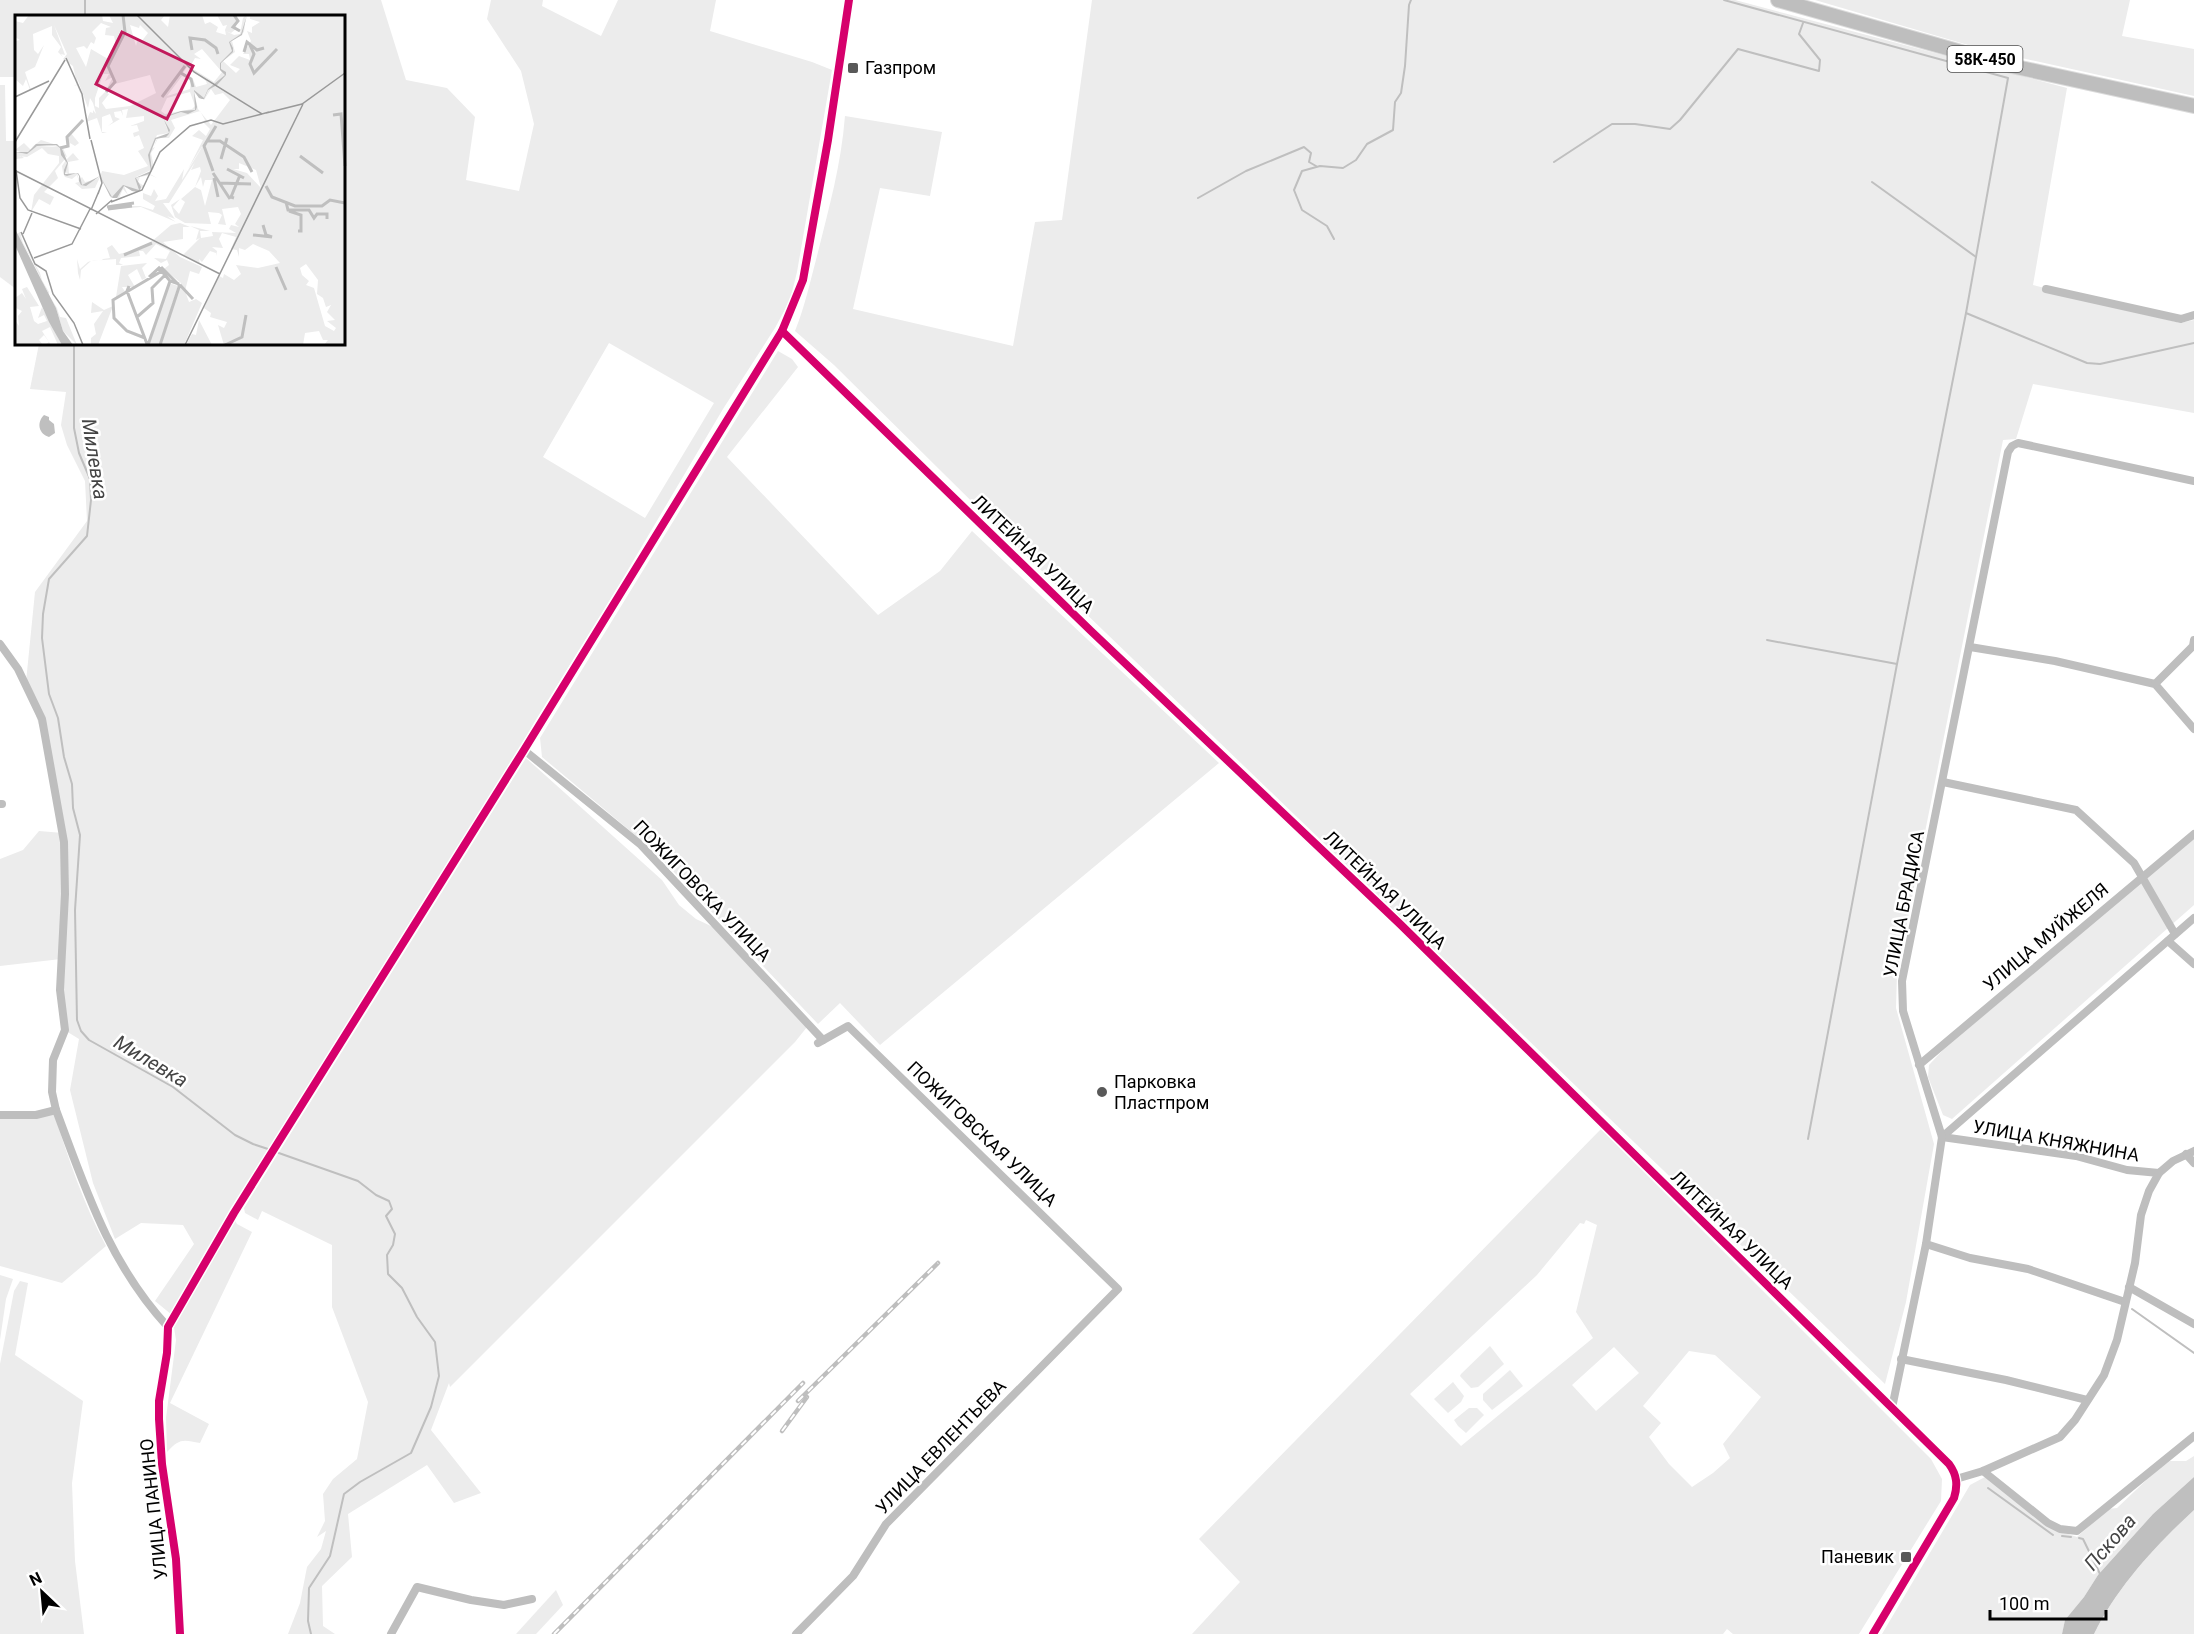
<svg xmlns="http://www.w3.org/2000/svg" width="2194" height="1634" viewBox="0 0 2194 1634" font-family="Roboto,sans-serif">
<rect width="100%" height="100%" fill="#fff"/>
<g fill="#ececec" fill-rule="evenodd">
<path d="M0,0H381L406,80L447,88L475,117L466,180L519,191L534,124L521,71L487,19L491,0H543L542,6L601,36L618,0H716L710,31L812,62L832,70L797,272L790,300L775,328L723,409L619,585L534,723L489,805L426,896L231,1213L237,1224L252,1232L170,1403L209,1424L200,1443C182,1439 179,1439 167,1452L166,1418L176,1340L172,1315L155,1301L194,1244L183,1225L141,1223L115,1239L93,1183L70,1090L79,1039L66,1031L61,959L0,966V859L23,850L39,831L63,833L45,745L26,682L35,592L87,521L85,481L67,445L61,425L66,392L30,389L39,344H344V16H16V77H0ZM609,343L714,403L645,518L543,457Z"/>
<path d="M1092,0H1735L2067,88L2033,285L2180,323L2194,320V413L2033,384L2016,439L2003,440L1897,973L1896,1008L1934,1144L1906,1302L1885,1384L1050,579L834,365L795,331C805,306 810,282 817,256C829,207 841,166 845,116L942,132L930,196L880,188L853,309L1013,346L1035,222L1062,220Z"/>
<polygon points="1815,0 2130,0 2122,36 2194,49 2194,96 1985,50"/>
<polygon points="0,85 5,85 6,141 16,141 16,289 0,277"/>
<polygon points="778,351 792,359 798,367 727,457 878,615 940,571 972,531 1219,763 880,1045 840,1003 818,1024 653,850 542,757 540,738"/>
<polygon points="526,758 662,880 679,905 696,919 713,927 767,986 807,1027 795,1042 450,1387 449,1383 431,1430 481,1493 454,1503 427,1465 348,1514 352,1557 322,1586 323,1626 335,1634 288,1634 300,1603 307,1567 321,1549 326,1531 317,1537 325,1521 323,1494 333,1479 357,1459 368,1402 332,1307 332,1245 262,1211 258,1220 245,1213 244,1208"/>
<polygon points="2194,838 2194,905 1952,1119 1943,1115 1928,1077 1929,1065 1943,1050"/>
<path d="M54,1113C68,1158 84,1205 106,1246L62,1283L0,1266V1118Z"/>
<path d="M1601,1129L1931,1459L1942,1479L1941,1501L1859,1634H1733L1727,1629L1723,1634H1192L1240,1582L1199,1539ZM1586,1220L1597,1225L1576,1312L1593,1338L1461,1446L1410,1394L1537,1275L1580,1223L1584,1224ZM1614,1347L1639,1373L1596,1411L1572,1385ZM1689,1351L1715,1355L1761,1397L1723,1444L1730,1458L1713,1473L1692,1487L1669,1464L1649,1437L1661,1423L1643,1406Z"/>
<polygon points="0,1275 13,1279 6,1299 0,1340"/>
<polygon points="20,1281 28,1283 15,1355 83,1401 72,1483 75,1561 84,1634 0,1634 0,1364 14,1291"/>
<polygon points="1490,1346 1504,1364 1478,1387 1471,1388 1460,1376 1461,1374"/>
<polygon points="1510,1370 1523,1386 1492,1410 1483,1400 1483,1394"/>
<polygon points="1453,1382 1464,1396 1461,1402 1448,1413 1434,1399"/>
<polygon points="1469,1408 1477,1408 1484,1415 1466,1433 1458,1426 1454,1420"/>
<polygon points="2194,1456 2194,1477 2153,1514 2098,1575 2084,1597 2065,1620 2062,1634 1882,1634 1970,1485 1985,1477 2053,1529 2077,1537 2108,1509 2117,1508 2157,1470 2170,1461 2186,1461"/>
<path d="M2194,1510V1634H2094C2117,1587 2156,1545 2194,1510Z"/>
<polygon points="556,1590 563,1605 536,1634 516,1634"/>
</g>
<g fill="#bfbfbf">
<path d="M44,415L49,417V420L54,424L55,433L49,437C39,434 36,423 44,415Z"/>
<path d="M2194,1477V1510C2156,1545 2117,1587 2094,1634H2062L2065,1620L2084,1597L2098,1575L2153,1514Z"/>
</g>
<g fill="none" stroke-linecap="round" stroke-linejoin="round">
<g stroke="#bfbfbf" stroke-width="2">
<polyline points="85,0 85,16"/>
<polyline points="1724,0 2008,78 1966,313 1897,664 1808,1139"/>
<polyline points="1554,162 1612,124 1635,124 1670,129 1680,120 1738,49 1819,71 1820,60 1799,34 1803,23"/>
<polyline points="1872,182 1976,257"/>
<polyline points="1198,198 1246,171 1304,147 1311,153 1309,162 1316,166"/>
<polyline points="1334,239 1327,226 1302,210 1294,190 1302,171 1320,166 1343,168 1356,160 1367,144 1393,130 1395,102 1401,93 1405,66 1409,5 1411,0"/>
<polyline points="1966,313 2087,363 2100,364 2194,343"/>
<polyline points="74,344 74,428 79,453 90,479 91,500 87,536 49,579 43,614 42,638 49,694 58,718 64,757 72,784 73,808 80,835 75,910 77,1020 81,1031 89,1040 173,1087 235,1135 253,1144 271,1150"/>
<polyline points="1767,640 1897,664"/>
<polyline points="276,1152 358,1181 376,1195 389,1201 392,1209 386,1216 395,1234 393,1245 387,1255 388,1274 402,1288 417,1317 435,1342 439,1376 431,1407 411,1453 360,1482 344,1494 330,1556 309,1588 308,1621 311,1634"/>
<polyline points="2132,1309 2194,1353"/>
<polyline points="1988,1488 2053,1535"/>
<polyline points="2062,1536 2071,1537"/>
<polyline points="2079,1538 2083,1539 2101,1576"/>
</g>
<defs>
<polyline id="highway" points="1778,0 2007,65 2194,106"/>
</defs>
<use href="#highway" stroke="#dbdbdb" stroke-width="16"/>
<g stroke="#bebebe" stroke-width="8">
<polyline points="2046,289 2181,319 2194,315"/>
<path d="M782,331L1091,631L1400,924L1949,1464C1957,1475 1958,1485 1954,1498L1873,1634"/>
<path d="M0,644L18,669L42,719L64,842L65,894L60,990L65,1030L53,1060L52,1092L56,1110C86,1190 109,1263 168,1327"/>
<polyline points="1970,647 2055,661 2155,684 2194,729"/>
<polyline points="2155,684 2193,646 2194,640"/>
<polyline points="524,750 641,845 823,1040"/>
<polyline points="1943,782 2076,810 2134,863 2175,934"/>
<polyline points="0,804 2,804"/>
<polyline points="2168,941 2194,964"/>
<polyline points="1919,1065 2194,834"/>
<polyline points="0,1115 36,1115 56,1110"/>
<polyline points="1942,1137 2194,918"/>
<polyline points="1942,1137 2076,1156 2127,1170 2159,1173 2173,1161 2194,1151"/>
<polyline points="2186,1154 2194,1163"/>
<polyline points="1926,1244 1970,1258 2028,1269 2125,1302"/>
<polyline points="2129,1287 2194,1324"/>
<polyline points="1901,1359 2006,1380 2087,1400"/>
<polyline points="1892,1408 1926,1244 1942,1137 1903,1011 1902,981 2008,452 2012,446 2018,443 2194,481"/>
<polyline points="1983,1471 2048,1523 2060,1529 2077,1531 2194,1436"/>
<polyline points="1956,1479 1983,1471 2060,1437 2075,1420 2104,1375 2117,1340 2135,1263 2141,1215 2149,1191 2159,1173"/>
<polyline points="180,1634 176,1559 162,1464 159,1419 159,1401 167,1353 168,1327 234,1213 524,750 782,331 803,280 828,140 849,0"/>
<polyline points="391,1634 417,1587 471,1600 504,1605 532,1599"/>
<polyline points="796,1634 853,1576 886,1524 1118,1289 848,1026 818,1043"/>
</g>
<use href="#highway" stroke="#bebebe" stroke-width="14"/>
<defs>
<g id="rail">
<polyline points="798,1401 938,1263"/>
<polyline points="782,1431 807,1397"/>
<polyline points="554,1634 803,1383"/>
</g>
</defs>
<use href="#rail" stroke="#bebebe" stroke-width="4.5"/>
<use href="#rail" stroke="#fff" stroke-width="2" stroke-dasharray="7" stroke-linecap="butt"/>
<defs>
<g id="cycleway">
<path d="M782,331L1091,631L1400,924L1949,1464C1957,1475 1958,1485 1954,1498L1873,1634"/>
<polyline points="180,1634 176,1559 162,1464 159,1419 159,1401 167,1353 168,1327 234,1213 524,750 782,331 803,280 828,140 849,0"/>
</g>
</defs>
<use href="#cycleway" stroke="#fff" stroke-width="11"/>
<use href="#cycleway" stroke="#d6006c" stroke-width="8"/>
</g>
<g fill="#595959" stroke="#fff" stroke-width="2">
<rect x="847" y="62" width="12" height="12" rx="3"/>
<circle cx="1102" cy="1092" r="6"/>
<rect x="1900" y="1551" width="12" height="12" rx="3"/>
</g>
<g text-anchor="middle" stroke-width="5" stroke-linejoin="round" paint-order="stroke">
<rect fill="#fff" stroke="#4c4c4c" stroke-width="1.5" x="1947.5" y="46" width="75" height="26" rx="4.5"/>
<g font-size="16" font-weight="bold" fill="#000">
<text x="1985" y="65">58К-450</text>
</g>
<g font-size="18" fill="#000" stroke="#fff" text-anchor="start">
<text x="865" y="74">Газпром</text>
<text x="1114" y="1088">Парковка<tspan x="1114" dy="21">Пластпром</tspan></text>
<text x="1894" y="1563" text-anchor="end">Паневик</text>
</g>
<g font-size="18" fill="#000" stroke="#fff">
<text transform="translate(1033 554) rotate(44)" y="6">ЛИТЕЙНАЯ УЛИЦА</text>
<text transform="translate(1385 890) rotate(44)" y="6">ЛИТЕЙНАЯ УЛИЦА</text>
<text transform="translate(702 891) rotate(46)" y="6">ПОЖИГОВСКА УЛИЦА</text>
<text transform="translate(1904 904) rotate(-79)" y="6">УЛИЦА БРАДИСА</text>
<text transform="translate(2046 937) rotate(-40)" y="6">УЛИЦА МУЙЖЕЛЯ</text>
<text transform="translate(982 1134) rotate(44)" y="6">ПОЖИГОВСКАЯ УЛИЦА</text>
<text transform="translate(2056 1141) rotate(10)" y="6">УЛИЦА КНЯЖНИНА</text>
<text transform="translate(1732 1230) rotate(44)" y="6">ЛИТЕЙНАЯ УЛИЦА</text>
<text transform="translate(941 1447) rotate(-46)" y="6">УЛИЦА ЕВЛЕНТЬЕВА</text>
<text transform="translate(154 1509) rotate(-96)" y="6">УЛИЦА ПАНИНО</text>
</g>
<g font-size="20" font-style="italic" fill="#444" stroke="#fff">
<text transform="translate(95 459) rotate(81)" y="7">Милевка</text>
<text transform="translate(151 1061) rotate(31)" y="7">Милевка</text>
<text transform="translate(2110 1542) rotate(-49)" y="7">Пскова</text>
</g>
</g>
<g transform="translate(15 15)">
<rect width="330" height="330" fill="#fff"/>
<path d="M14,0H87L88,6L98,8L94,0H150L146,5L153,12L155,0H187L190,9L195,7L203,12L201,17L211,20L210,15L212,10L208,11L202,0H222L221,14L216,18L211,16L219,20L225,19L228,3L231,0L229,17L217,26L220,37L208,46L221,58L225,54L215,50L224,41L235,45L234,39H228L236,26L232,16L237,18V12L245,7L235,4V0H330V330H309L313,325H308L304,316L290,318L288,330H209L203,310L209,313L212,307L195,302L196,298L189,293L204,261L208,263L209,259L219,265L226,259L221,250L243,253L265,248L254,236L238,229L230,235L224,233V242L222,235L216,234L221,222L207,218L204,224L208,233L197,232L202,236L201,241V238L195,236L187,247L184,244L185,249L168,240L185,223L181,225L184,215L175,211L195,216H185L186,223L198,221L197,217L221,218L214,214L216,210L224,212L220,209L226,199L223,192L207,194L211,210L203,209L207,200L204,198L193,197L196,209L170,208L160,202L156,190L165,184L158,192L164,199L170,187L166,184L180,172L186,156L185,152L176,155L180,147L154,188H148L160,204L152,201L161,207L126,192L92,195L112,191H125L138,195L140,191L128,184V178L136,181L139,174L143,181L140,186L151,184L169,154L167,165L203,106L173,154L188,125L177,121L184,115L191,121L195,114L188,107L190,105L185,96L156,105L160,113L154,123H143L139,132L142,123L150,122L154,119L155,115L150,109L154,118L142,120L134,138V145L136,155L121,162L120,164L137,157V153L135,139L136,134L140,132L136,138L139,153L135,159L142,163L135,160L125,162L123,167L129,171L122,177L109,171L113,180L108,174L104,183H96L85,162L80,173L67,174L60,168L64,167L62,160L57,164L50,162L48,158L47,151L51,145L53,150L52,144L58,138L64,145L53,147L54,159L50,157L52,150L49,159L52,161L62,158L64,165L67,162L70,167L75,166L69,171L85,162L87,156L109,160L133,151L123,136L129,133L124,120L119,122L118,118L124,116L122,110L115,111L129,106V101L111,103L113,94L107,95L108,101L106,96L99,97L100,102L105,104L93,111L98,107L95,99L87,102V117H92L88,118H87L82,103L71,107L75,97L78,98V95L81,99L78,88L75,83L73,93L62,63L66,80L62,70L59,71L62,69L58,51L48,44L52,39L39,10L50,40L46,39L48,42L43,37L46,32L37,20V11L18,19L19,35L23,39L29,30L20,52L10,57L16,75L8,78L15,75L11,64L8,71L0,64V26L5,25L0,22V6L8,8ZM86,8L96,12L91,13L90,20L99,21L102,34L93,44L76,34L71,52L61,33L69,31L72,34L76,27L79,29L81,23L77,17ZM115,10L124,13L125,10L133,18L126,27L123,23L121,31ZM187,34L207,57L199,67L175,52L180,43L186,44L179,39ZM172,52L191,66L192,69L181,72L178,64L168,58ZM88,59H94L90,66L98,62L90,77L100,69L135,60L141,78L115,91L91,94L87,88L94,79L90,77L84,83V93L80,91V83ZM167,61L176,65L175,74L152,81ZM196,74L200,80L208,78L215,85L196,110L183,94L179,77L189,85ZM175,77L180,91L177,94L150,99L146,96L152,83ZM224,148L241,155L246,173L232,158L218,154H224ZM186,162L188,172L190,165H197L190,191L186,175L180,172ZM291,249L303,265L302,279L308,283L311,292L316,290L312,297L320,305L312,306L321,313L319,316L310,311L299,273L291,270L294,266L287,260L285,253ZM55,117L64,128L60,131L55,128L54,132L48,133L52,142L46,139L50,144L40,156L43,163L29,177L39,182L35,190L24,184L16,197L19,180L44,148V141L33,139L27,133L12,142L3,141H6L9,143L1,144L0,137L11,139L0,135L9,128L16,135L22,131L44,132L25,129L17,132L26,125L51,133ZM165,208L175,212H168V224L148,227L165,242L187,252L184,259L175,256L170,276L174,287L181,284L187,288L169,330H146L166,268L149,254L154,250L152,245L146,248L139,243L151,244L155,236L141,229L131,240L128,236H124L125,241L106,243L104,248L108,250H101V244L76,246L66,255L65,265L63,258L62,244L65,254L73,247L76,246H79L87,245L88,244L95,243L92,233L97,230L104,239L129,233L156,210ZM5,217L8,228L25,258L27,265L34,277V280L42,293L45,302L51,303L62,330L48,316L41,293L27,266L17,245L2,219ZM132,248L127,253L131,263L127,265L122,254L113,260L120,272H107L111,278L101,282L106,251ZM154,268L163,271L144,330H134ZM12,272L24,291L15,292L19,306L23,309L32,306L29,300L23,303L27,292L47,330H43L35,312L27,316L36,330H30L34,327L29,320L24,325L28,330H0V305L4,311L3,301L7,296L1,293L0,283L7,278L11,284L7,274ZM77,287L89,295L98,291L83,330H76V323L81,319L79,309L88,296L76,298ZM184,305L197,330H171L177,319L181,320Z" fill="#ececec" fill-rule="evenodd"/>
<path d="M232,0L227,20L215,27L218,33V37L206,48V54L211,57V60L202,70L193,75L189,84H187L184,83L179,76L182,92L181,95L173,99L166,97L148,103L155,115L154,119L151,122L141,124L135,139L137,156L134,159L121,163L126,172L125,175L122,177L117,176L109,171L102,183H98L95,181L85,161L71,171L66,170L64,166V161L62,158L52,161L49,160V155L52,148L46,140L45,133L41,130L22,131L12,139L0,137H13L21,129H42L47,134L53,148L50,159L63,158L65,161L67,170L85,161L97,182L108,170L124,175L120,163L136,156L133,140L140,123L154,118L148,102L166,96L180,95L179,75L189,83L193,74L210,60L205,55V48L217,36L214,27L226,19ZM0,214L41,293L48,316L58,330H47L34,307L0,230Z" fill="#bfbfbf"/>
<path fill="none" stroke="#bfbfbf" stroke-width="3" d="M219,0L223,6L218,12L225,16M234,28L239,39L235,49L239,58L262,34M177,35L175,23L190,25L201,33L203,39M229,37L232,27L242,35L249,33M166,58L176,64L178,72M91,77L100,67L93,51L110,17L108,0M147,82L170,51M318,100L326,99L330,151M193,126H205L229,142L237,157M45,133L53,131L52,122L68,105M285,141L308,158M206,144L212,123M212,154L229,163M198,156L189,131L201,111M198,158L215,184M199,163L203,182M204,168L236,169M251,171L257,182L280,191H307L315,185L330,188M219,183L216,182L225,160M271,187L273,195H294L299,203L302,199H312V204M92,192L119,188M93,194L117,191M274,196L286,200V216H283M238,220L257,222L251,220L248,210M109,240L137,228M146,252L165,271M261,252L271,275M134,262L144,253L155,266L164,269M165,270L178,284M114,271L112,276L132,329M122,302L138,288L137,273L150,260M130,323L112,316L99,303L98,285L147,256M133,330L155,266M145,330L165,269M210,330L227,322L231,300"/>
<path fill="none" stroke="#999" stroke-width="1.5" d="M122,0L179,57L247,99L254,97M51,43L67,79L75,124M0,82L34,66M251,98L287,89L330,58M76,125L87,168L83,179M0,127L50,45M1,155L5,183L13,195L66,214M1,156L205,259M96,187L127,175L145,137L175,111L196,105L208,109L247,99M76,195L84,176M81,199L97,185M6,217L20,249L31,256L38,279L59,308L68,330M8,219L17,198M19,243L57,229L75,194M170,330L288,89"/>
<path fill="#c2185b" fill-opacity="0.15" stroke="#c2185b" stroke-width="3" d="M107,17L178,51L152,104L81,69Z"/>
<rect width="330" height="330" fill="none" stroke="#000" stroke-width="3"/>
</g>
<g transform="translate(42 1592) rotate(334)" stroke="#ffffff" stroke-width="4.5" paint-order="stroke">
<path d="M0-4.5L10 22L0 15L-10 22Z" fill="#000000"/>
<text y="-9" font-size="16" font-weight="bold" text-anchor="middle" fill="#000000">N</text>
</g>
<path d="M1990 1610v9h116v-9" fill="none" stroke="#000000" stroke-width="3"/>
<text x="1999" y="1610" font-size="18" fill="#000000" stroke="#ffffff" stroke-width="4.5" paint-order="stroke">100 m</text>
</svg>
